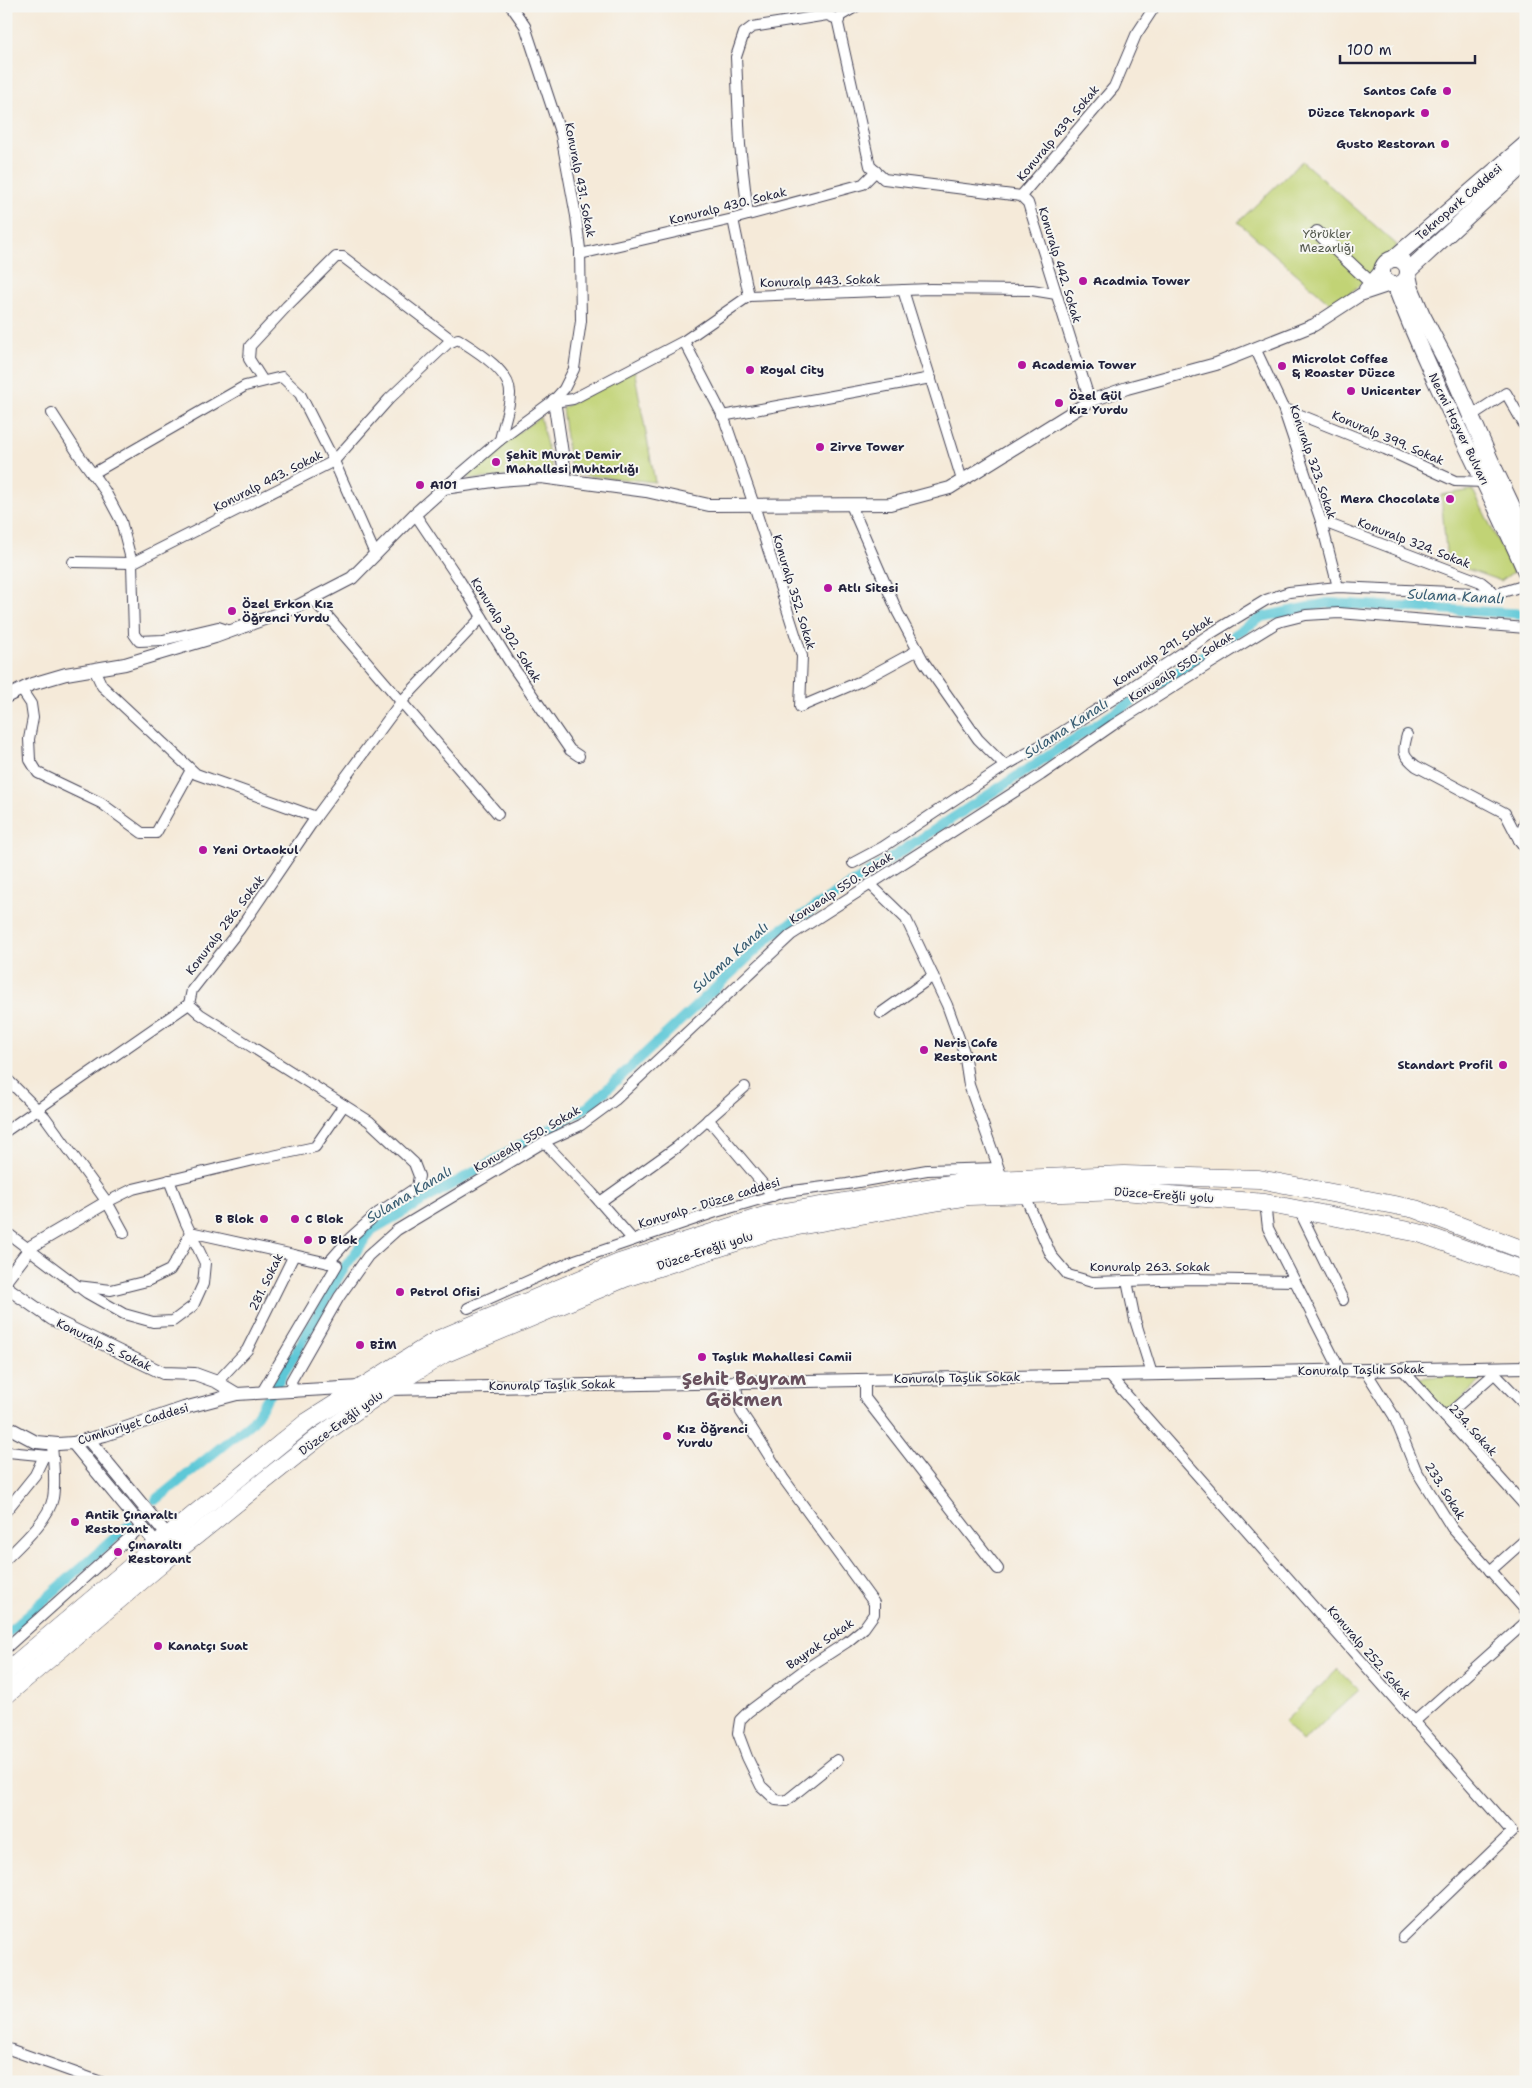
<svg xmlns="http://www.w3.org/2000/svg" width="1532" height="2088" viewBox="0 0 1532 2088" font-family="'Shantell Sans',sans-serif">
<rect width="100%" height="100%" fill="#f6f6f2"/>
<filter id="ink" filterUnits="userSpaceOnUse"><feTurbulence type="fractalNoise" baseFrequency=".02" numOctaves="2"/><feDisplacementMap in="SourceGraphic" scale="10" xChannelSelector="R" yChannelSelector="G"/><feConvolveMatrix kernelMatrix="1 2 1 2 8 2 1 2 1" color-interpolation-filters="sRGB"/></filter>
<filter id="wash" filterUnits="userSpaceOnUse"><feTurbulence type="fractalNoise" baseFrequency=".0096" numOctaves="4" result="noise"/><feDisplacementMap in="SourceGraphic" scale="20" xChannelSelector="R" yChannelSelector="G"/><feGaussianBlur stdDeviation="1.12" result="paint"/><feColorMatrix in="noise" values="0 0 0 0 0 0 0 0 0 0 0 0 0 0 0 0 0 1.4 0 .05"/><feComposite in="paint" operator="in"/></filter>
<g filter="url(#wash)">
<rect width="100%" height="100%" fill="#f5ead9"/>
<g fill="#c1d375" stroke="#727a58">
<polygon points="1302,161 1397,245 1388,263 1333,306 1238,222"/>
<polygon points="634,369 655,482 571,474 562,408"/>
<polygon points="540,417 554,474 473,479 465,477 492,451"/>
<polygon points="1473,490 1513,572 1501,581 1447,562 1441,495"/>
<polygon points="1481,1373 1485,1377 1447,1412 1415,1378"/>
<polygon points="1338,1669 1359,1690 1302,1742 1284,1722"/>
</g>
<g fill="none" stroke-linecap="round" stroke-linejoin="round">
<g stroke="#5dc8d7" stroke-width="10">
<polyline points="156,1500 253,1421 290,1363 342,1271 372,1230 589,1106 771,936 1262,617 1328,603 1526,614"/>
<polyline points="6,1634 129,1525"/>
</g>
</g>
</g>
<g filter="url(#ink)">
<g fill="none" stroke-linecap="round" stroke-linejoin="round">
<defs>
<g id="minor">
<polyline points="857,6 840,16 838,23 870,166 884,179 1021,196 1028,203 1090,401"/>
<polyline points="1021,196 1114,87 1136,35 1155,6"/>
<polyline points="748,215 740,145 736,57 744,33 752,27 827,15 839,20"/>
<polyline points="733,219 749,296"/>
<polyline points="580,254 733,219 863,184 876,171"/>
<polyline points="903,290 962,480"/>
<polyline points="684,341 724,418 754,505 802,656 800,707 861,681 918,650"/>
<polyline points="1255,348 1283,408 1321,521 1338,587"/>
<polyline points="263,381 249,359 250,346 287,306 336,257 343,257 448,337 451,342"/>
<polyline points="554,402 573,399 684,341 749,296 930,289 1032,290 1056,294"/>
<polyline points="1283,408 1385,449 1455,481 1485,482"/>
<polyline points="52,413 79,455 105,491 121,521 132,563 134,634 139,641 163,640 218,627 230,631"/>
<polyline points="722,416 931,378"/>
<polyline points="1471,416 1506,393 1526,428"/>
<polyline points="92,474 245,386 282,377 300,394 334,461 375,554"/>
<polyline points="444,488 500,440 554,400 564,389 574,369 581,321 580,249 576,216 561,135 525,26 511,6"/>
<polyline points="851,505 898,613 924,662 978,739 1005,766"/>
<polyline points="415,514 460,581 509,661 570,750 579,756"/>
<polyline points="1321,521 1481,582 1496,594"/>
<path d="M73,562L132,563L334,461L389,399L448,343L458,339C475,350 511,371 510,394C510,408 503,425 500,440"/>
<polyline points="312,598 498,814"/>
<polyline points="94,669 102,686 196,774 316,817 239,930 192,990 189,1004 200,1014 369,1121 414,1163 419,1176 417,1187 378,1213 350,1238 328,1263"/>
<polyline points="21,689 31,704 33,718 29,739 30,760 38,773 101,803 142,833 156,833 191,770"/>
<path d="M1407,735C1402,753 1403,755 1416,766L1505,813L1519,840L1526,849"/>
<polyline points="316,817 401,702 482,617"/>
<polyline points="1519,840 1526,819"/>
<polyline points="853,863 883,847 1005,766 1048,741 1129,689 1210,634 1266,600 1289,592 1338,587 1496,594 1526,585"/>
<polyline points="870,884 906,919 947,1005 964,1052 969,1085 1000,1172"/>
<polyline points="881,1013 933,976"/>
<polyline points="6,1078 45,1117 107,1202 124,1233"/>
<polyline points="708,1119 773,1196"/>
<polyline points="6,1131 189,1004"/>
<polyline points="544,1142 592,1193 633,1240"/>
<polyline points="1024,1194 1051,1255 1068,1275 1092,1282 1194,1279 1295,1281"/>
<polyline points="107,1202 133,1189 254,1160 315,1147 344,1105"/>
<polyline points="600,1202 677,1147 745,1087"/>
<polyline points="1265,1203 1268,1228 1340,1370"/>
<polyline points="1299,1210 1343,1300"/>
<polyline points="6,1232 87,1293 124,1314 153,1322 173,1321 193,1306 203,1284 205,1263 185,1221 169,1180"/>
<polyline points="1127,1281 1135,1320 1152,1374"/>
<polyline points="77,1286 111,1290 147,1281 170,1270 183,1249 190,1232 294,1255 247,1350 217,1382"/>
<polyline points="468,1308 575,1260 716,1212 785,1192 847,1184 927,1170 998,1168"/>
<polyline points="1402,1369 1526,1507"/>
<polyline points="1490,1369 1526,1406"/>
<polyline points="1365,1370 1394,1416 1416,1470 1452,1528 1526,1611"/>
<polyline points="1109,1375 1512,1832 1403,1937"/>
<polyline points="865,1380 865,1398 998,1569"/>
<polyline points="735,1382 741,1412 751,1427 783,1478 874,1603 874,1614 864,1628 847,1642 804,1670 748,1712 740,1720 738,1733 747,1757 761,1786 776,1800 786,1801 837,1760"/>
<polyline points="262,1392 337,1265 294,1255"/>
<polyline points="293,1392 291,1381 339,1297 368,1256 397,1230 544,1142 581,1125 615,1100 791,935 1041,775 1113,725 1203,668 1278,622 1306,615 1339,613 1526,628"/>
<polyline points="1445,1417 1495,1373"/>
<polyline points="8,1452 49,1456"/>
<polyline points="6,1511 35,1475 44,1456"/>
<path d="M6,1559C21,1544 49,1519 53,1498C56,1480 53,1462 52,1444"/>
<polyline points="1490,1571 1526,1539"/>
<polyline points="6,1648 141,1527"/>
<polyline points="1414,1722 1526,1622"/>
<polyline points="6,2048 101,2082"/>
</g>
<g id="tertiary">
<polyline points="1317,232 1370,282"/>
<polyline points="1365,289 1382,269"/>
<polyline points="554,400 566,480"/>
<polyline points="6,697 32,684 66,674 125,664 215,637 294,608 352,578 415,514 444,488 500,480 541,477 646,491 709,505 890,504 950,488 1090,401 1127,388 1216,364 1314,325 1360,295 1390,285"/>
<polyline points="6,1280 32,1246 107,1202"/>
<polyline points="6,1287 52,1319 163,1373 195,1374 217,1382 237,1394"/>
<polyline points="388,1389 1526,1367"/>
<polyline points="6,1426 36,1442 58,1444 73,1443 105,1435 184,1408 237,1394 360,1387"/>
<polyline points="88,1439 168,1536 170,1542"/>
<polyline points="73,1443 157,1545 163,1549"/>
</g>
<g id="primary">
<circle cx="1395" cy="272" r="13"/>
<polyline points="1393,259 1526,144"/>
<polyline points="1408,271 1526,162"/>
<polyline points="1408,275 1411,289 1422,315 1451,370 1491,462 1526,536"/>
<path d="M1395,285C1432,383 1484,476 1526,572"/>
</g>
<g id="trunk">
<polyline points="6,1672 157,1545 307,1422 437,1340 619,1263 767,1215 967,1181 1124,1175 1259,1179 1415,1209 1526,1251"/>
<polyline points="6,1695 173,1554 320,1436 387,1389 444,1354 625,1278 770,1231 969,1196 1123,1191 1265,1203 1419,1233 1526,1271"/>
</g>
</defs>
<use href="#minor" stroke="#424053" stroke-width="12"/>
<use href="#tertiary" stroke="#424053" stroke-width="14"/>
<use href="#primary" stroke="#424053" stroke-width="18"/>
<use href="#trunk" stroke="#424053" stroke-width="19"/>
<use href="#minor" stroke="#fff" stroke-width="10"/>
<use href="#tertiary" stroke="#fff" stroke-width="12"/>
<use href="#primary" stroke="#fff" stroke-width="16"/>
<use href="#trunk" stroke="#fff" stroke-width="18"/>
</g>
</g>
<g fill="#b5179e" stroke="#f6f6f2" stroke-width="2">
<circle cx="1447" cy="91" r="5"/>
<circle cx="1425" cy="113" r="5"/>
<circle cx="1445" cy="144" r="5"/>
<circle cx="1083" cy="281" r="5"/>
<circle cx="1022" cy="365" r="5"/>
<circle cx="1282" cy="366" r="5"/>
<circle cx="750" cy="370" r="5"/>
<circle cx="1351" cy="391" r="5"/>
<circle cx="1059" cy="403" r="5"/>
<circle cx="820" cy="447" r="5"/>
<circle cx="496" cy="462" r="5"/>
<circle cx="420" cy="485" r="5"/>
<circle cx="1450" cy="499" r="5"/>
<circle cx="828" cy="588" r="5"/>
<circle cx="232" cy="611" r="5"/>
<circle cx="203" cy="850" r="5"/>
<circle cx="924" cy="1050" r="5"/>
<circle cx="1503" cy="1065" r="5"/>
<circle cx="264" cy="1219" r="5"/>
<circle cx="295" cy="1219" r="5"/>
<circle cx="308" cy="1240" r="5"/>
<circle cx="400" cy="1292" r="5"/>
<circle cx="360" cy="1345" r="5"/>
<circle cx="702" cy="1357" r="5"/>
<circle cx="667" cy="1436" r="5"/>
<circle cx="75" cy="1522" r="5"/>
<circle cx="118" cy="1552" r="5"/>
<circle cx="158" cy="1646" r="5"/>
</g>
<g text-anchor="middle" stroke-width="4" stroke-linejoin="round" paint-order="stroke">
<g font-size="12" font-weight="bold" fill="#22223b" stroke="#f6f6f2" text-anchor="start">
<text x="1437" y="95" text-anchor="end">Santos Cafe</text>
<text x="1415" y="117" text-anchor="end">Düzce Teknopark</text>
<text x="1435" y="148" text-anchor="end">Gusto Restoran</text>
<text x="1093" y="285">Acadmia Tower</text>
<text x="1292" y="363">Microlot Coffee<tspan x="1292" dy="14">&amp; Roaster Düzce</tspan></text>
<text x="1032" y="369">Academia Tower</text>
<text x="760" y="374">Royal City</text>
<text x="1361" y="395">Unicenter</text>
<text x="1069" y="400">Özel Gül<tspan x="1069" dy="14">Kız Yurdu</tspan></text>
<text x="830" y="451">Zirve Tower</text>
<text x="506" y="459">Şehit Murat Demir<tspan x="506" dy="14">Mahallesi Muhtarlığı</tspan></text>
<text x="430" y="489">A101</text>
<text x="1440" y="503" text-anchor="end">Mera Chocolate</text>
<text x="838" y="592">Atlı Sitesi</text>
<text x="242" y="608">Özel Erkon Kız<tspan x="242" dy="14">Öğrenci Yurdu</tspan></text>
<text x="213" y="854">Yeni Ortaokul</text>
<text x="934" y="1047">Neris Cafe<tspan x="934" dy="14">Restorant</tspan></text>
<text x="1493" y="1069" text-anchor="end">Standart Profil</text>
<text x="254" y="1223" text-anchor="end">B Blok</text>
<text x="305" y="1223">C Blok</text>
<text x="318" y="1244">D Blok</text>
<text x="410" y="1296">Petrol Ofisi</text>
<text x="370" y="1349">BİM</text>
<text x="712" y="1361">Taşlık Mahallesi Camii</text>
<text x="677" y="1433">Kız Öğrenci<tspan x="677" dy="14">Yurdu</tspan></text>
<text x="85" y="1519">Antik Çınaraltı<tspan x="85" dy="14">Restorant</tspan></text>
<text x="128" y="1549">Çınaraltı<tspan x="128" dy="14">Restorant</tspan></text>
<text x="168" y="1650">Kanatçı Suat</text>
</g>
<g font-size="12" fill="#22223b" stroke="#f6f6f2">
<text transform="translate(1058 133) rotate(-50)" y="4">Konuralp 439. Sokak</text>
<text transform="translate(580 180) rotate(79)" y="4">Konuralp 431. Sokak</text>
<text transform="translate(1459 202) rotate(-41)" y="4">Teknopark Caddesi</text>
<text transform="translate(728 206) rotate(-14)" y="4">Konuralp 430. Sokak</text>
<text transform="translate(1060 265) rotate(73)" y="4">Konuralp 442. Sokak</text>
<text transform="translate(820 281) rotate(-2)" y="4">Konuralp 443. Sokak</text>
<text transform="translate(1459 429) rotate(64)" y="4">Necmi Hoşver Bulvarı</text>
<text transform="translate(1388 438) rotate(23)" y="4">Konuralp 399. Sokak</text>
<text transform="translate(1313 462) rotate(71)" y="4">Konuralp 323. Sokak</text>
<text transform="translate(268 481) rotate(-27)" y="4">Konuralp 443. Sokak</text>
<text transform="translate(1414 543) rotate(21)" y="4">Konuralp 324. Sokak</text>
<text transform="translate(794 592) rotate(73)" y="4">Konuralp 352. Sokak</text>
<text transform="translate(506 630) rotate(58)" y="4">Konuralp 302. Sokak</text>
<text transform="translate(1163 651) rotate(-34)" y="4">Konuralp 291. Sokak</text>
<text transform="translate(1181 667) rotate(-32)" y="4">Konuealp 550. Sokak</text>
<text transform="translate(841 888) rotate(-33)" y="4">Konuealp 550. Sokak</text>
<text transform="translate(225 925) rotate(-53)" y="4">Konuralp 286. Sokak</text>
<text transform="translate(527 1139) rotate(-30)" y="4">Konuealp 550. Sokak</text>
<text transform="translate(1164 1195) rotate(4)" y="4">Düzce-Ereğli yolu</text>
<text transform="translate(709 1203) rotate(-17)" y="4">Konuralp - Düzce caddesi</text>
<text transform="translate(705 1251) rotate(-18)" y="4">Düzce-Ereğli yolu</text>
<text x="1150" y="1271">Konuralp 263. Sokak</text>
<text transform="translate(266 1282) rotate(-64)" y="4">281. Sokak</text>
<text transform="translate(104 1345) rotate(26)" y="4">Konuralp 5. Sokak</text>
<text transform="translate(1361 1370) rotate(-1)" y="4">Konuralp Taşlık Sokak</text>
<text transform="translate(957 1378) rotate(-1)" y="4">Konuralp Taşlık Sokak</text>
<text transform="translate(552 1385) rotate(-1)" y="4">Konuralp Taşlık Sokak</text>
<text transform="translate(341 1423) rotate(-36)" y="4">Düzce-Ereğli yolu</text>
<text transform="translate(133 1424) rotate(-17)" y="4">Cumhuriyet Caddesi</text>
<text transform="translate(1473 1430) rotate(48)" y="4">234. Sokak</text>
<text transform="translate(1445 1491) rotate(58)" y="4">233. Sokak</text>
<text transform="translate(820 1644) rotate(-35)" y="4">Bayrak Sokak</text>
<text transform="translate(1369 1653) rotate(49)" y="4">Konuralp 252. Sokak</text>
</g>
<g font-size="12" fill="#52574c" stroke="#f6f6f2">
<text x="1327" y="238">Yörükler<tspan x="1327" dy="14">Mezarlığı</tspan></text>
</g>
<g font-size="14" font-style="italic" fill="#375c72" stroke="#f6f6f2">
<text transform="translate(1456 596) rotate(3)" y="5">Sulama Kanalı</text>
<text transform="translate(1066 728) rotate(-33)" y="5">Sulama Kanalı</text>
<text transform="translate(730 957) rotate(-42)" y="5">Sulama Kanalı</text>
<text transform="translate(409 1194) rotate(-31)" y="5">Sulama Kanalı</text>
</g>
<g font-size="18" font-weight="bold" fill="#69515e" stroke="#f6f6f2">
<text x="744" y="1385">Şehit Bayram<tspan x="744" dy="21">Gökmen</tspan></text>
</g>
</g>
<rect width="1532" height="2088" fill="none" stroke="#f6f6f2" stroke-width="25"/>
<path d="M1340 55v8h135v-8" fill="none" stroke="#22223b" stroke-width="2.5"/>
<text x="1347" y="55" font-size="15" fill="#22223b" stroke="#f6f6f2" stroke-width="4" paint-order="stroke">100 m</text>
</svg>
